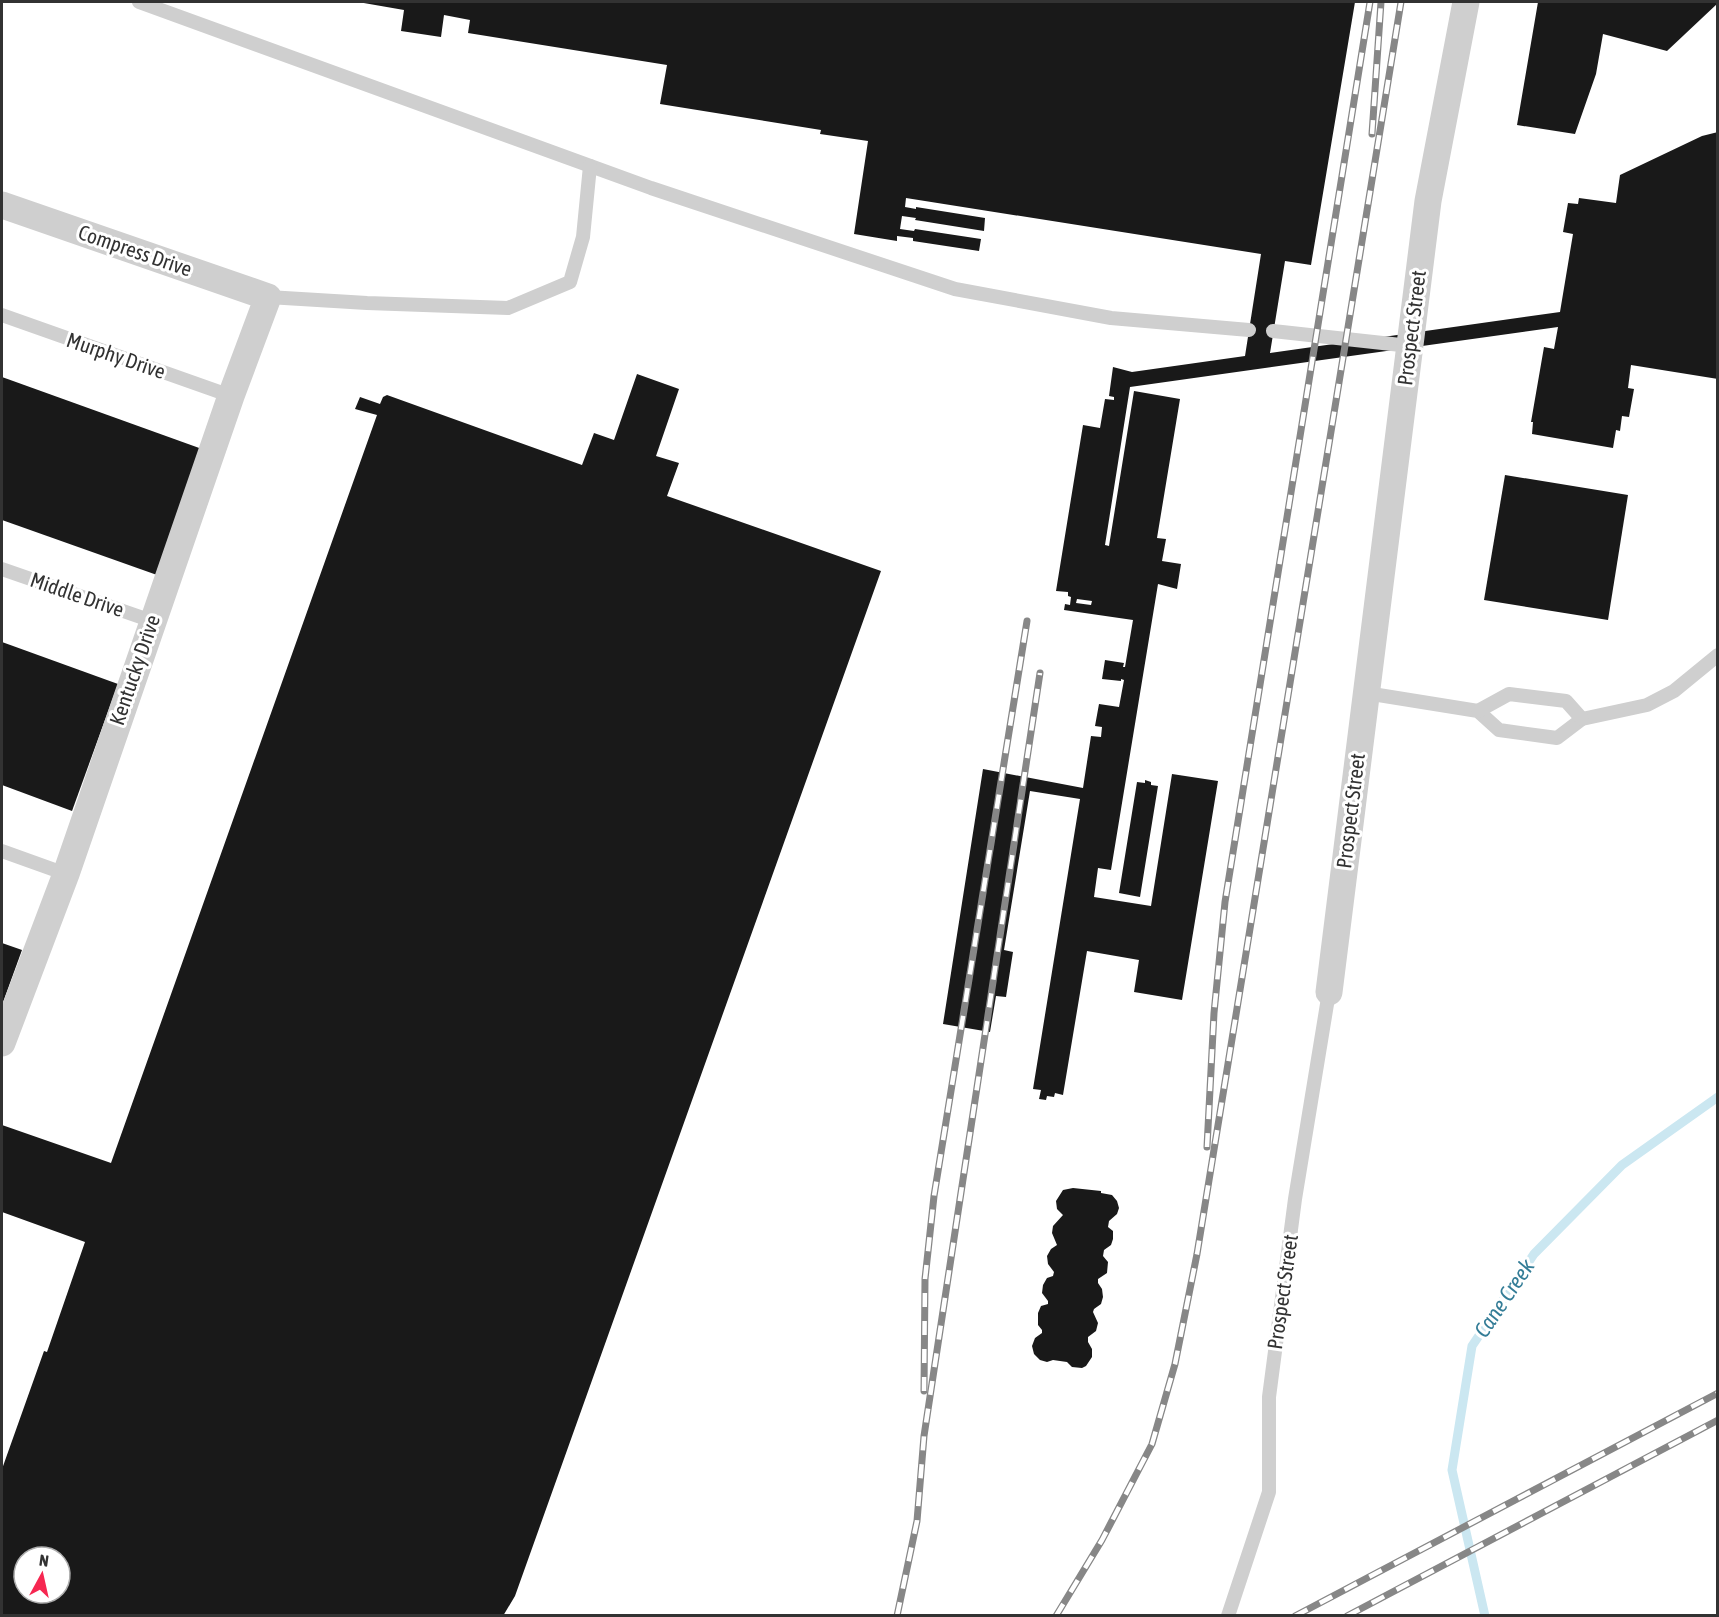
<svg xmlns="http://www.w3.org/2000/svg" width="1719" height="1617" viewBox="0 0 1719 1617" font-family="'Asap Condensed',sans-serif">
<rect width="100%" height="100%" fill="#fff"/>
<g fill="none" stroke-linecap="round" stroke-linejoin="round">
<polyline stroke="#cbe7f1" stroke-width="9" points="1485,1616 1452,1470 1472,1346 1534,1254 1622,1165 1718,1097"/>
</g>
<g fill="#191919" fill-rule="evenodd">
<path d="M358,2H1355L1311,265L1285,261L1270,353L1560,312L1573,234L1563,232L1568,203L1578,204L1579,198L1616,203L1620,175L1702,136L1718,132V379L1631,365L1628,388L1634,389L1629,417L1622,416L1620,431L1616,430L1613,448L1532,434L1533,422H1531L1544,347L1554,349L1558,327L1130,387L1105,545L1109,546L1134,391L1180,399L1157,538L1166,539L1162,561L1181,564L1177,589L1158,584L1111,870L1098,868L1094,897L1151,906L1172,774L1218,781L1182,1000L1134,992L1139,960L1087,951L1063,1095L1055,1093L1054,1097L1047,1096L1046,1100L1039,1099L1041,1090L1033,1089L1080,799L1030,791L1004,950L1013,952L1006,997L996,996L990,1032L943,1024L983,769L1083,788L1091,736L1101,737L1102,727L1095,726L1099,704L1119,707L1124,680L1121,679V681L1102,679L1105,660L1124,663L1123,667H1125L1133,620L1064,610L1065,604L1070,605L1071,597L1068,596V592L1056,591L1083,425L1100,428L1105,399L1114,400V397L1109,396L1113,367L1132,372L1245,356L1261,254L906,198L905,207L916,209V207L985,218L984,231L915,220L916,218L902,216L900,229L914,231L915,229L981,239L979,251L913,241V238L897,236V241L854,234L868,141L820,134L821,130L660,104L667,65L468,33L470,20L444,15L441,37L401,31L404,10ZM1077,599L1092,601L1091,605L1076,603Z"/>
<polygon points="1538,2 1718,2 1718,3 1667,51 1603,34 1596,74 1575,134 1517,125"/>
<path d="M637,374L679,389L656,456L679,463L667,496L881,571L515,1596L503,1616H2V1469L44,1351L47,1352L85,1242L2,1212V1125L111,1163L377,415L355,409L360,397L380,404L383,397L387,395L582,465L594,433L614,440ZM24,1557H60V1593H24Z"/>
<polygon points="2,377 202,449 157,575 2,520"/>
<polygon points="1505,475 1628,495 1608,620 1484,600"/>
<polygon points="2,642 118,684 72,811 2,785"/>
<polygon points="1145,780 1151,782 1151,785 1158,786 1140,897 1119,893 1137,782 1145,783"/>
<polygon points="2,943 22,950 2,1005"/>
<polygon points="1073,1188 1101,1191 1101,1193 1112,1195 1117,1201 1119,1208 1117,1214 1109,1221 1108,1227 1113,1231 1113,1239 1111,1245 1104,1250 1103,1256 1108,1262 1107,1273 1098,1279 1098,1283 1102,1289 1103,1297 1101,1304 1094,1309 1093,1312 1098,1323 1096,1331 1088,1337 1088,1342 1092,1349 1092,1357 1086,1366 1082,1368 1072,1367 1067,1362 1053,1360 1047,1362 1040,1360 1034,1354 1032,1346 1035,1338 1042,1333 1042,1330 1038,1325 1038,1313 1041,1306 1048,1304 1048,1301 1042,1293 1043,1285 1047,1278 1053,1276 1054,1272 1048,1264 1047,1256 1051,1249 1057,1245 1052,1233 1053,1226 1063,1215 1057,1209 1056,1201 1063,1190"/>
</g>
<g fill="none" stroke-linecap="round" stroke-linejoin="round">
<g stroke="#cfcfcf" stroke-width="14">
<polyline points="139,2 651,188 955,289 1111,318 1249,330"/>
<polyline points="268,297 367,303 508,308 570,282 583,237 590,166"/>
<polyline points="2,315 231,396"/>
<polyline points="1273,331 1410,346"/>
<polyline points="2,569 152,621"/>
<polyline points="1366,693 1478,711 1499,730 1557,738 1582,719 1647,705 1674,691 1718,655"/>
<polyline points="1478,711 1509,694 1566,701 1582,719"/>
<polyline points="2,851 66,874"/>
<polyline points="1228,1616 1269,1492 1269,1397 1295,1199 1329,992"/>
</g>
<g stroke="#cfcfcf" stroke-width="27">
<polyline points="2,205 268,297 231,396 66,874 2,1043"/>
<polyline points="1329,992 1428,201 1466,2"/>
</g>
<defs>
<g id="rail">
<polyline points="1372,134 1381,2"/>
<polyline points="1207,1147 1214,1013 1225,902 1370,2"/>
<polyline points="924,1391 925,1279 934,1196 1027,621"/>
<polyline points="897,1616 917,1521 924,1436 1040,673"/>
<polyline points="1056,1616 1102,1540 1152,1444 1175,1364 1197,1254 1401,2"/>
<polyline points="1295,1616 1718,1393"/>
<polyline points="1347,1616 1718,1420"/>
</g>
</defs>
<use href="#rail" stroke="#878787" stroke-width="7"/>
<use href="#rail" stroke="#fff" stroke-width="4.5" stroke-dasharray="14" stroke-linecap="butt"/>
</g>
<g text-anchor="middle" stroke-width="6" stroke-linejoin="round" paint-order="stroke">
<g font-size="21" fill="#323232" stroke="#fff">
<text transform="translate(135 251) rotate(19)" y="7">Compress Drive</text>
<text transform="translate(1412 328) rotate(-83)" y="7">Prospect Street</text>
<text transform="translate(116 356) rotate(19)" y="7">Murphy Drive</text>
<text transform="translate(77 595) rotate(19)" y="7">Middle Drive</text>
<text transform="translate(135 670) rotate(-71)" y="7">Kentucky Drive</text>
<text transform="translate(1351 811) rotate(-83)" y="7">Prospect Street</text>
<text transform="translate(1283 1292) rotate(-82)" y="7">Prospect Street</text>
</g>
<g font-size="22" font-style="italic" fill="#347d97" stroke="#fff">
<text transform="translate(1504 1298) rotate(-56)" y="8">Cane Creek</text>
</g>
</g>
<rect width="1719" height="1617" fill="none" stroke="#323232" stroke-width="6"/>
<g transform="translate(42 1575) rotate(8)"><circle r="28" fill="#ffffff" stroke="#adadad" stroke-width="1.5"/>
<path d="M0-4.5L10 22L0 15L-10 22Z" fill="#f62751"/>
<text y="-9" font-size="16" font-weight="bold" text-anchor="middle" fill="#323232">N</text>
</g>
</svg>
